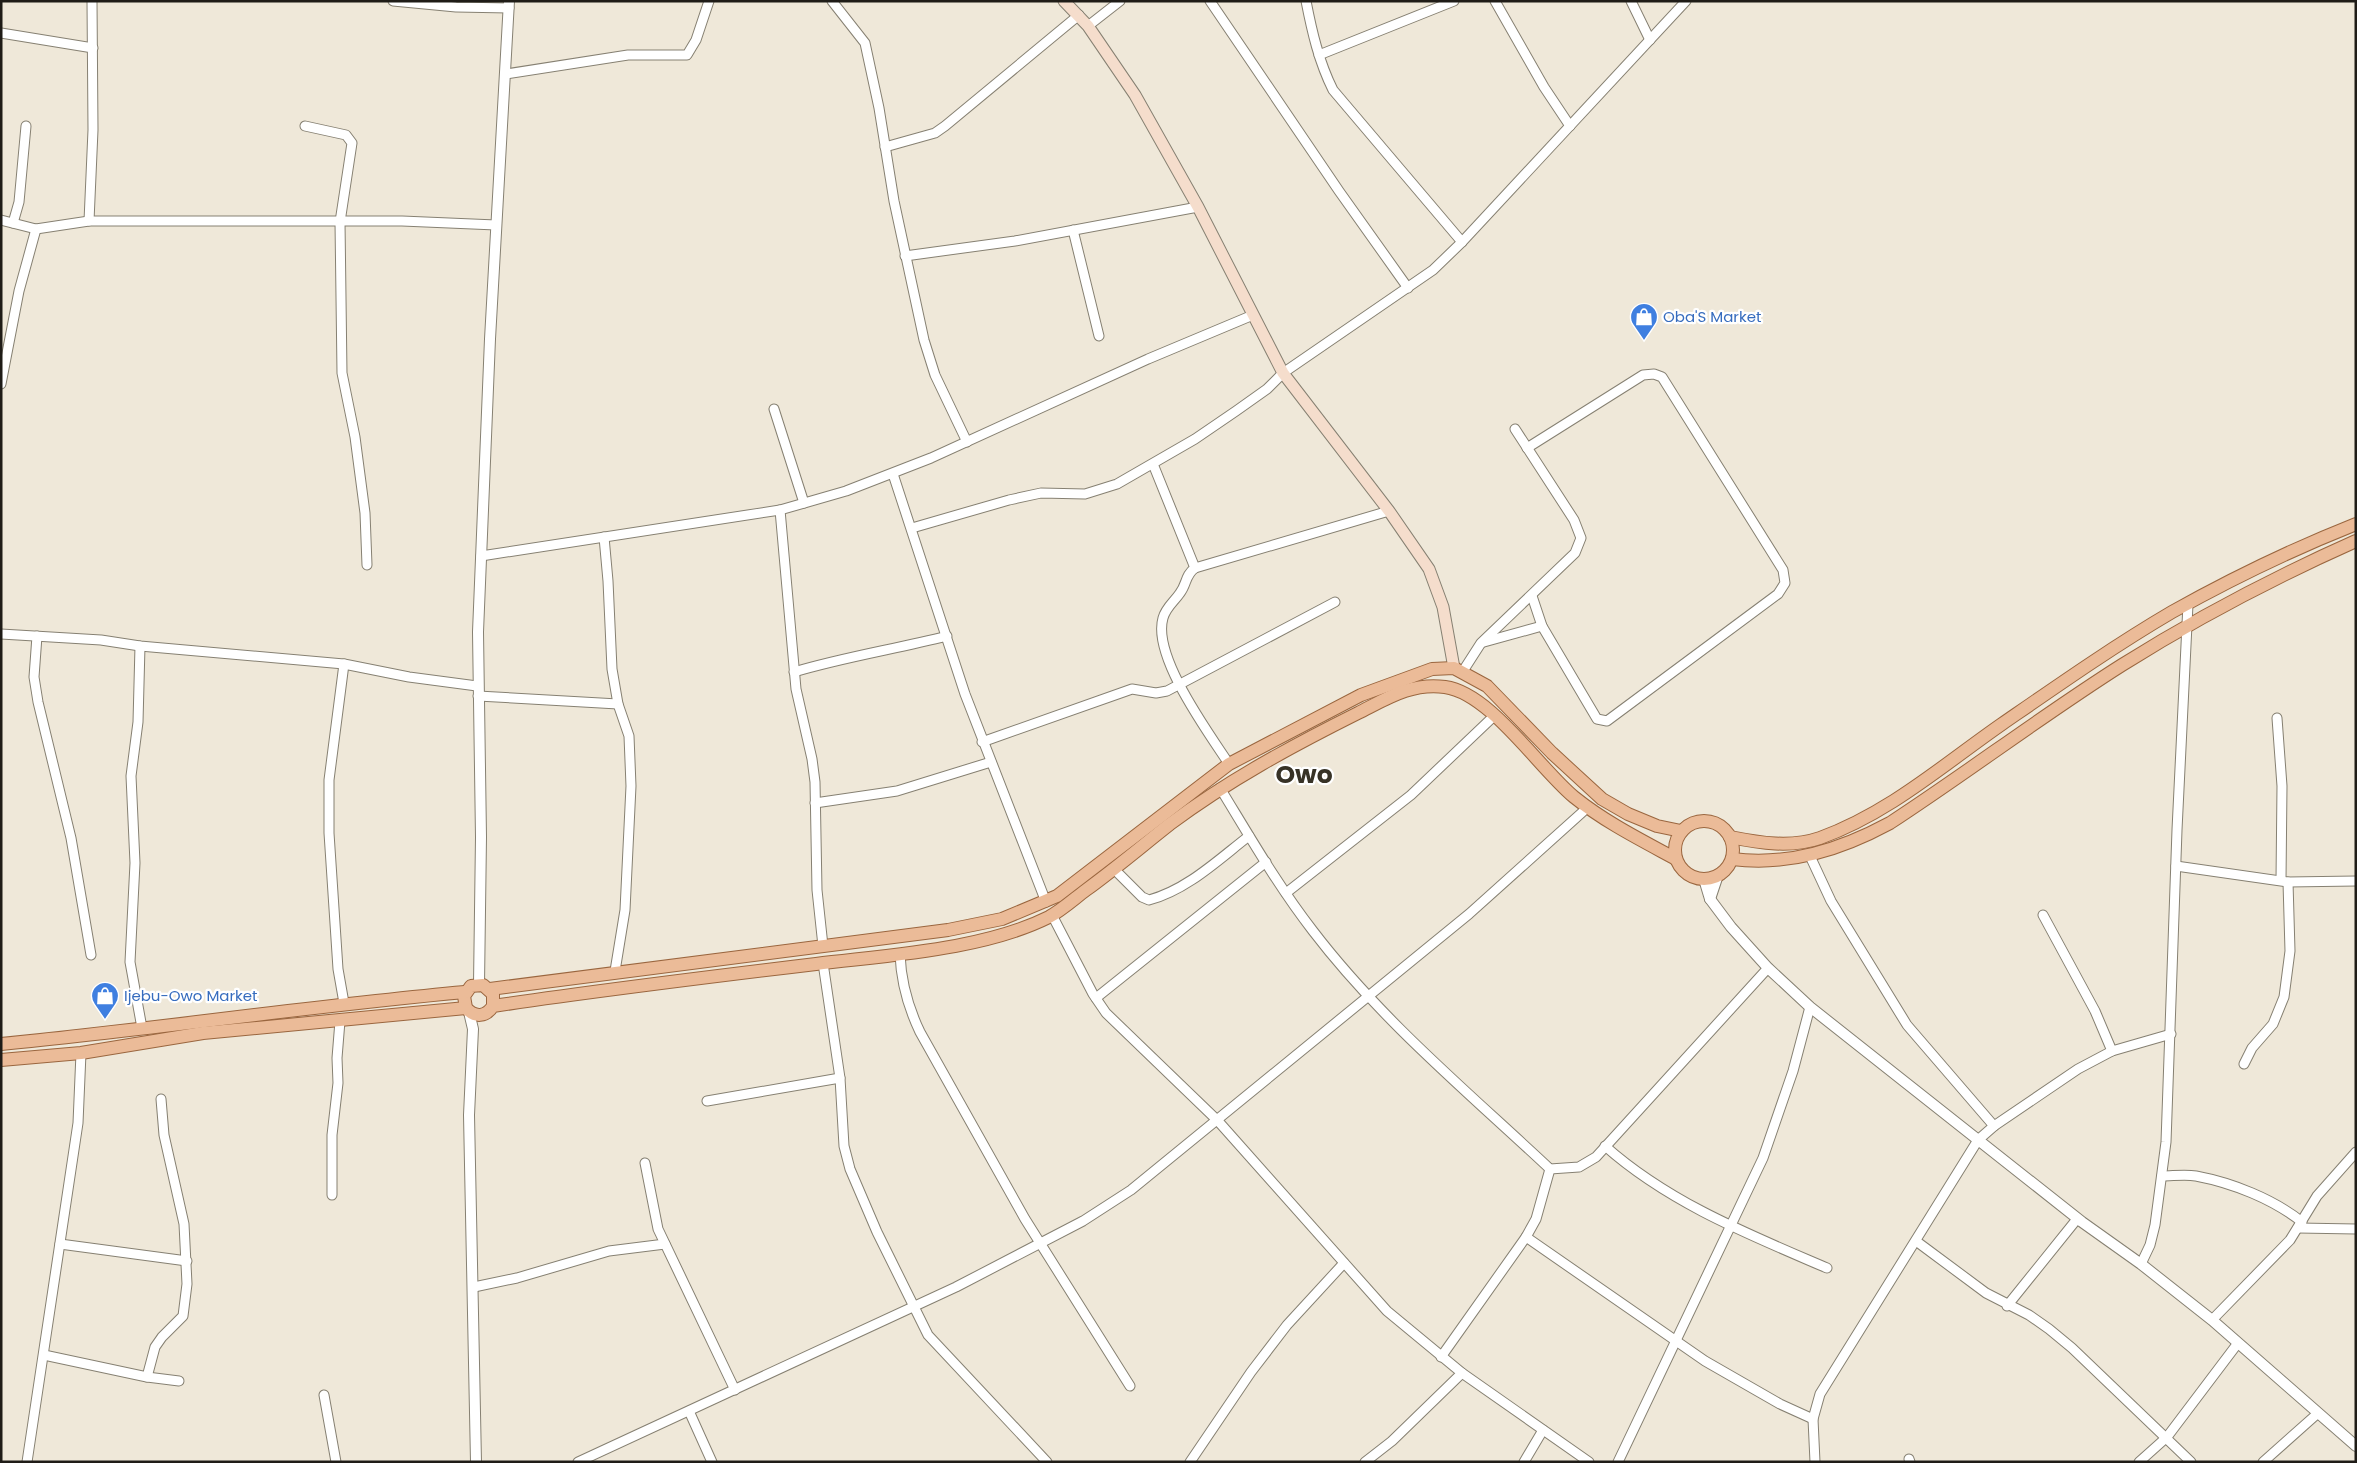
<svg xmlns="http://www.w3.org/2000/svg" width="2357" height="1463" viewBox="0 0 2357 1463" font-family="Poppins,sans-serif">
<rect width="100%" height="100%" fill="#efe8d9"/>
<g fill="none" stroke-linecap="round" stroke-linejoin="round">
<defs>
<g id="minor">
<polyline points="393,1 456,7 509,8"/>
<polyline points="832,1 865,43 879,108 894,201 924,340 935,375 967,442"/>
<polyline points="1210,1 1339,191 1408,288"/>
<path d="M1306,1C1312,32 1319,62 1333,90L1462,242"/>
<polyline points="1495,1 1544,87 1570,126"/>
<polyline points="1631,1 1650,40"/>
<polyline points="1088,26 1120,1"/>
<polyline points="1,33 93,48"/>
<polyline points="1319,55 1454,1"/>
<polyline points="506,74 628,55 687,55 696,40 709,1"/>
<polyline points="305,126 346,135 352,143 340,222 342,373 355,437 365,513 367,565"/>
<polyline points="885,147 935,133 945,126 1079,15"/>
<polyline points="1,220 36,229 89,221 402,221 496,225"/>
<polyline points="89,221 93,130 92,1"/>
<polyline points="13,223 19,202 26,126"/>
<polyline points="1073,230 1099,336"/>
<polyline points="905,256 1015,241 1198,207"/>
<polyline points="1,384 19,291 36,229"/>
<polyline points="774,409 804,503"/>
<polyline points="1527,448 1643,375 1654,374 1662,377 1783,570 1785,583 1778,594 1607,721 1597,719 1542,626 1532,596"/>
<polyline points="1153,464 1195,568"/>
<polyline points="893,474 965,694 1046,902"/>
<polyline points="780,510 796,689 812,759 815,782 817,890 823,946"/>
<polyline points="912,528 1009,500 1041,493 1085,494 1117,484 1195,439 1236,411 1267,389 1283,373 1433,270 1462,242 1686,1"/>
<polyline points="604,537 608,581 612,669 618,704 629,736 631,786 625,910 615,971"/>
<polyline points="481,556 780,510 846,491 931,458 1148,359 1253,315"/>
<polyline points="1,634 101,640 140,646 344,664 409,677 477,686"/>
<polyline points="37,636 34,677 38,702 71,838 91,955"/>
<polyline points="1484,642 1542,626"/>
<polyline points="140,646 138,722 131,776 135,863 130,962 142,1028"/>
<polyline points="344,664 329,780 329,833 338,969 344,1003"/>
<polyline points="1463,671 1481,643 1575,553 1581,538 1574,520 1515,429"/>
<path d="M794,672C844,657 896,649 947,636"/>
<polyline points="478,696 618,704"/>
<polyline points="2277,718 2282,786 2281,880"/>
<polyline points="982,742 1132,689 1156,693 1167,691 1335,602"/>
<path d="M1229,764C1208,732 1152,656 1163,618C1166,607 1174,602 1180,593C1187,584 1185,575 1195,568L1389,511"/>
<path d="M1220,788C1250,837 1278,886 1313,931C1381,1020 1469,1093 1550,1169L1579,1167L1596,1157L1768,968"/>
<polyline points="815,803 897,791 991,762"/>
<polyline points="1810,856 1831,901 1907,1025 1994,1126"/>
<polyline points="2176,866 2288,882 2356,881"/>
<path d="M1114,869L1142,897L1149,900C1187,890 1219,859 1249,836"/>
<polyline points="1286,893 1411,795 1494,716"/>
<polyline points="1052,915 1093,994 1106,1013 1218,1121 1387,1311 1462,1373 1589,1462"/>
<polyline points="2043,915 2095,1011 2112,1051"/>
<path d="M900,954C901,982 908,1007 920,1032L1025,1219L1130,1386"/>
<polyline points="823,963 840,1078 844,1146 850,1169 877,1232 928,1335 1047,1462"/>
<polyline points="1096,998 1266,862"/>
<polyline points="2244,1064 2252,1048 2273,1024 2284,997 2290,951 2288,882"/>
<polyline points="707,1101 840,1078"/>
<path d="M1605,1146C1669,1203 1750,1235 1827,1268"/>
<polyline points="645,1163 658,1229 735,1390"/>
<path d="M2162,1176C2173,1176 2185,1174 2196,1176C2233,1183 2273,1199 2302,1222"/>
<polyline points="332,1195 332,1135 338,1083 337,1058 340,1021"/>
<polyline points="2298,1228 2356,1229"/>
<polyline points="1526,1237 1705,1361 1780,1404 1813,1419"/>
<polyline points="1916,1241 1986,1293 2029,1315 2049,1329 2072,1348 2191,1462"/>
<polyline points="60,1244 187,1261"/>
<polyline points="2141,1264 2150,1245 2155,1225 2166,1142 2177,830 2188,604"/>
<polyline points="474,1287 517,1278 609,1251 665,1244"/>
<polyline points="2007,1306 2077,1219"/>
<polyline points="2212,1320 2290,1240 2317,1196 2356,1152"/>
<polyline points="44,1355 147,1377 179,1381"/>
<polyline points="1441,1357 1526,1237 1536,1219 1550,1169"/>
<polyline points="147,1377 155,1347 162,1337 183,1316 187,1284 184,1224 164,1135 161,1099"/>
<polyline points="324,1395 336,1462"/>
<polyline points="689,1411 712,1462"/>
<polyline points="1909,1459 1910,1462"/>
<polyline points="27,1462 78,1123 81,1053"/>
<polyline points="578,1462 956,1287 1083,1221 1131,1190 1469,914 1587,808"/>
<polyline points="1190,1462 1251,1372 1287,1325 1344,1263"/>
<polyline points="1365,1462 1392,1441 1462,1373"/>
<polyline points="1524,1462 1543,1430"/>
<polyline points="1618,1462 1763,1158 1793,1071 1810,1007"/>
<polyline points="1815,1462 1813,1419 1820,1394 1978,1140 1994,1126 2078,1069 2112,1051 2171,1034"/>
<polyline points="2139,1462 2167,1437 2238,1343"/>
<polyline points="2263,1462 2317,1414"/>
</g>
<g id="tertiary">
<polyline points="1704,879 1710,899 1731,927 1768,968 1810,1007 2082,1222 2141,1264 2212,1320 2356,1446"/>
<polyline points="1710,899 1718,875"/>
<polyline points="479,984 481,837 478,632 490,339 509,1"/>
<polyline points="469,1012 473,1029 469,1115 476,1462"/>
</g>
<polyline id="secondary" points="1064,1 1088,26 1135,95 1198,207 1283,373 1389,511 1429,569 1443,607 1454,668"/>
<g id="primary">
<circle cx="1704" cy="850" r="29"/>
<path d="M1730,837C1760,843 1791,848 1820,838C1889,813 1943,765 2002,724C2057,686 2114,646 2172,612C2231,579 2293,549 2356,524"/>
<path d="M1732,859C1789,866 1840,850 1890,823C1968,772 2043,715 2122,665C2197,618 2275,577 2356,541"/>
<polyline points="490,989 948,930 1002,919 1057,896 1229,764 1361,695 1432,669 1454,668 1487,686 1552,753 1602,799 1628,814 1657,826 1681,831"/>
<path d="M493,1006V994L483,985L471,986L464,996L466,1008C475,1018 486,1017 493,1006C601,990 708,977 816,964C888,955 983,950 1049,917C1062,910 1074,899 1086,890C1115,869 1142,846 1170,824C1229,780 1292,746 1358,713C1386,699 1412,682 1445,687C1490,693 1539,768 1574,797C1605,822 1641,840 1676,859"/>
<path d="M1,1044C156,1029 310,1006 465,992"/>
<polyline points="1,1060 81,1053 203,1033 466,1008"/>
</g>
</defs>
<use href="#minor" stroke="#868072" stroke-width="11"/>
<use href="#tertiary" stroke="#868072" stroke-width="12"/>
<use href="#secondary" stroke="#868072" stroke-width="13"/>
<use href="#primary" stroke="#9a663f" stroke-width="14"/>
<use href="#minor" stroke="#fff" stroke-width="9"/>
<use href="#tertiary" stroke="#fff" stroke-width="10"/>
<use href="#secondary" stroke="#f5ddcc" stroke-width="11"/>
<use href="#primary" stroke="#ebbb98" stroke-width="12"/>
</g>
<defs>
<symbol id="shop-pin" viewBox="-11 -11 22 30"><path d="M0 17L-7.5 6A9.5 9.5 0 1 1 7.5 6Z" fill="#3f7fe0" stroke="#fff"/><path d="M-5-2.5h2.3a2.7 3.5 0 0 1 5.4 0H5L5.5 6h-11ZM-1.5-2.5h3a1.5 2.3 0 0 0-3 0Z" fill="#fff"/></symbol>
</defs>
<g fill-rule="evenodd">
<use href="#shop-pin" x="1628" y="301" width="32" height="43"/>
<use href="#shop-pin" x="89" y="980" width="32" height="43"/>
</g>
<g text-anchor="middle" stroke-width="4.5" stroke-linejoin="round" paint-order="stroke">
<g font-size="15" fill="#366cbe" stroke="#fff" text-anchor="start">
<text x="1663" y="322">Oba'S Market</text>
<text x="124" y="1001">Ijebu-Owo Market</text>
</g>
<g font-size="25" font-weight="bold" fill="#373226" stroke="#fff">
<text x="1304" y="783">Owo</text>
</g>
</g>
<rect width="2357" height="1463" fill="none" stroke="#1f1c17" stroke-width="5"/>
</svg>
